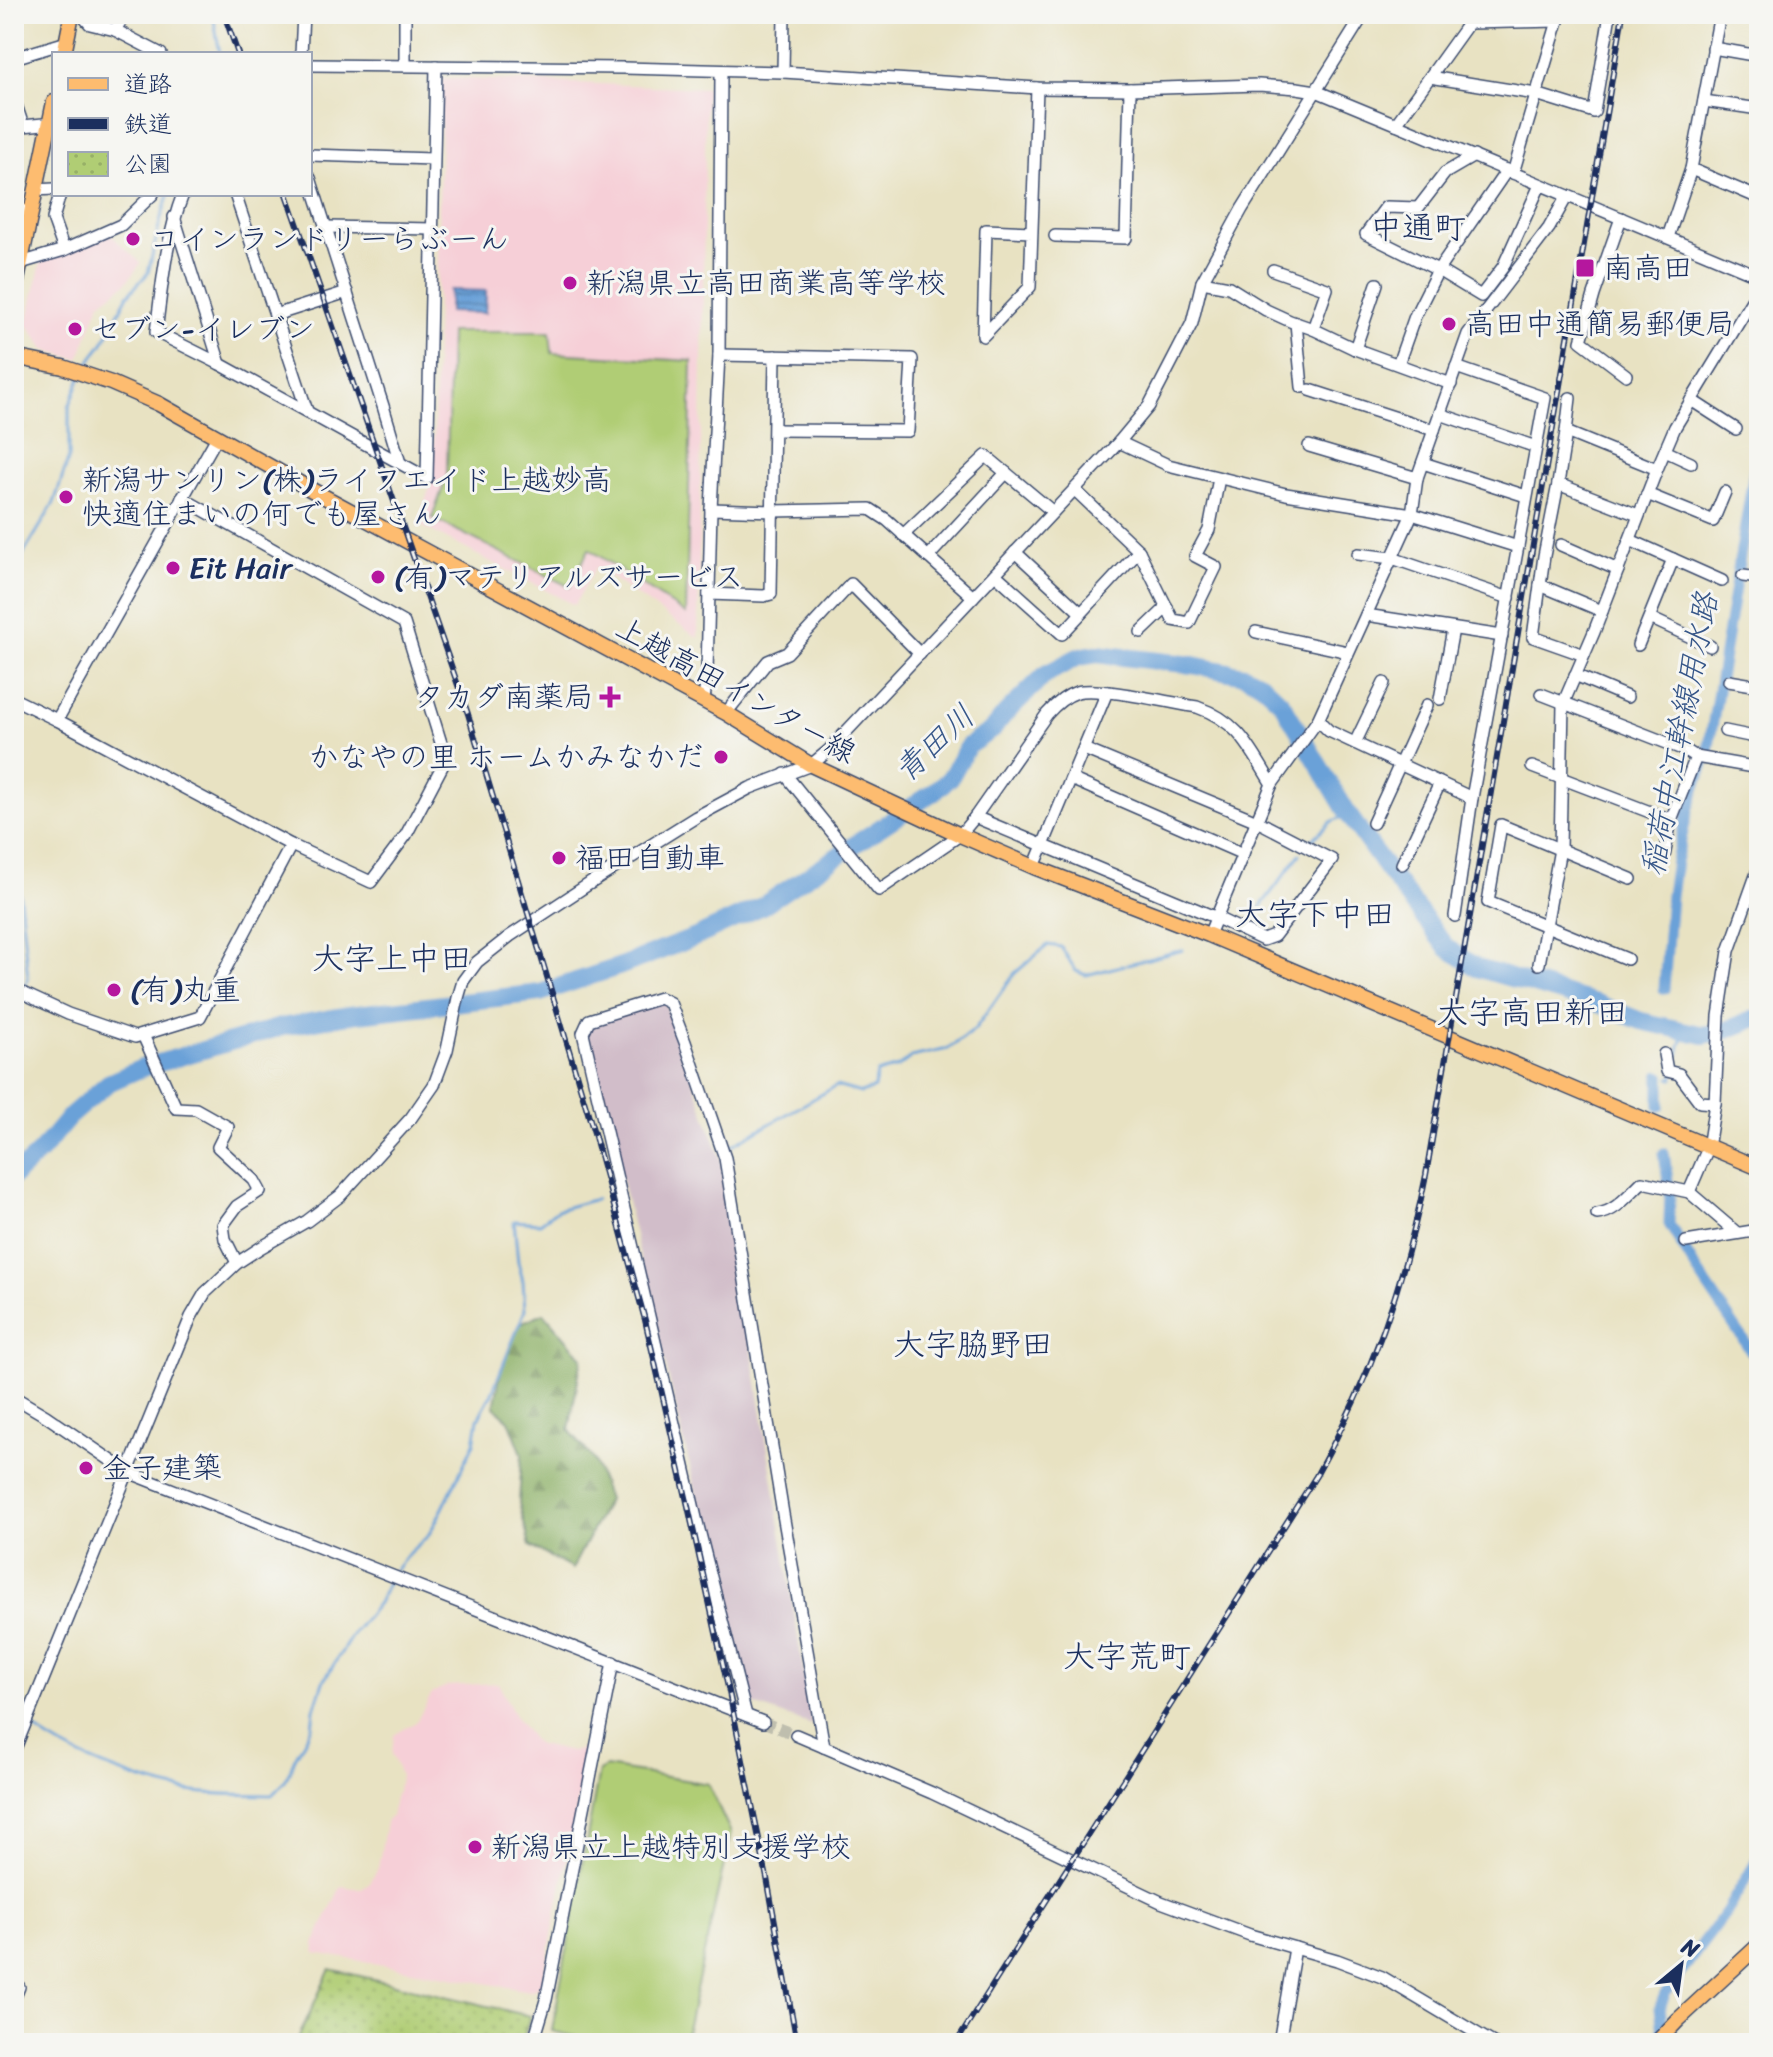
<svg xmlns="http://www.w3.org/2000/svg" width="1773" height="2057" viewBox="0 0 1773 2057" font-family="Sriracha,'Klee One',sans-serif">
<defs>
<pattern id="forest-firs" width="22" height="20" patternUnits="userSpaceOnUse" patternTransform="scale(2)"><rect width="22" height="20" fill="#8cb066"/><path d="M5 1l3.5 6h-7zM16 11l3.5 6h-7z" fill="#729057"/></pattern>
<pattern id="park-dots" width="8" height="8" patternUnits="userSpaceOnUse" patternTransform="scale(2)"><rect width="8" height="8" fill="#b0cd74"/><path d="M2 2h.1M6 6h.1" fill="none" stroke="#97b067" stroke-width="1.8" stroke-linecap="round"/></pattern>
<pattern id="water-rules" width="6" height="5" patternUnits="userSpaceOnUse" patternTransform="scale(2)"><rect width="6" height="5" fill="#6aa1d8"/><path d="M0 2.5h6" fill="none" stroke="#5684b2"/></pattern>
</defs>
<rect width="100%" height="100%" fill="#f6f6f2"/>
<filter id="ink" filterUnits="userSpaceOnUse"><feTurbulence type="fractalNoise" baseFrequency=".0125" numOctaves="2"/><feDisplacementMap in="SourceGraphic" scale="16" xChannelSelector="R" yChannelSelector="G"/><feConvolveMatrix kernelMatrix="1 2 1 2 8 2 1 2 1" color-interpolation-filters="sRGB"/></filter>
<filter id="wash" filterUnits="userSpaceOnUse"><feTurbulence type="fractalNoise" baseFrequency=".006" numOctaves="4" result="noise"/><feDisplacementMap in="SourceGraphic" scale="32" xChannelSelector="R" yChannelSelector="G"/><feGaussianBlur stdDeviation="1.8" result="paint"/><feColorMatrix in="noise" values="0 0 0 0 0 0 0 0 0 0 0 0 0 0 0 0 0 1.4 0 .05"/><feComposite in="paint" operator="in"/></filter>
<g filter="url(#wash)">
<rect width="100%" height="100%" fill="#e8e2c2"/>
<g fill="#f6cfd7">
<polygon points="442,78 706,88 698,638 596,567 574,605 418,524 433,477"/>
<polygon points="110,234 141,263 125,284 100,303 79,359 45,350 27,324 41,262"/>
<polygon points="498,1683 516,1718 536,1744 571,1752 582,1749 588,1751 542,1986 530,1991 316,1953 314,1944 341,1886 361,1889 370,1882 378,1868 386,1822 391,1817 395,1797 398,1791 400,1776 392,1754 394,1735 416,1722 431,1695 440,1689 448,1686"/>
</g>
<polygon fill="#d1bdc9" points="662,1002 666,1005 721,1159 812,1725 746,1702 587,1033 591,1023"/>
<g fill="#b0cd74" stroke="#667e69" stroke-width="2">
<polygon points="450,332 550,332 552,353 692,361 686,614 589,549 570,587 432,518 447,476"/>
<polygon points="606,1767 708,1784 731,1833 684,2043 603,2043 552,2031 599,1771"/>
</g>
<polygon fill="url(#forest-firs)" stroke="#547062" stroke-width="2" points="544,1313 582,1357 569,1430 594,1460 608,1500 572,1569 530,1546 519,1503 522,1454 509,1420 494,1407 501,1371 520,1323"/>
<polygon fill="url(#park-dots)" stroke="#667e69" stroke-width="2" points="330,1969 530,2016 522,2043 296,2043"/>
<polygon fill="url(#water-rules)" stroke="#42689b" stroke-width="2" points="450,290 486,291 485,313 449,312"/>
<g fill="none" stroke-linecap="round" stroke-linejoin="round">
<g stroke="#6aa1d8" stroke-width="3">
<polyline points="213,14 220,54"/>
<polyline points="84,371 92,358 102,345 128,295 148,273 161,218 169,194"/>
<polyline points="14,570 54,503 69,457 69,407 81,377"/>
<polyline points="14,838 28,978 23,991"/>
<polyline points="1308,844 1331,822 1348,814"/>
<polyline points="1247,925 1300,854"/>
<polyline points="14,1013 20,998"/>
<polyline points="1660,1076 1663,1077"/>
<polyline points="1670,1078 1673,1079 1680,1046 1685,1031"/>
<polyline points="731,1146 836,1086 861,1093 874,1088 877,1073 898,1067 911,1057 948,1049 975,1029 1014,974 1048,945 1061,947 1076,971 1086,975 1183,950"/>
<polyline points="394,1572 410,1552 428,1536 443,1508 474,1443 478,1419 492,1393 525,1310 523,1281 518,1262 514,1221 540,1223 557,1210 596,1199"/>
<polyline points="14,1711 23,1719"/>
<path d="M29,1724C65,1756 156,1790 205,1793C227,1795 250,1794 272,1795L285,1782L295,1758L312,1727L314,1709L323,1682L354,1632L378,1603L389,1579"/>
</g>
<g stroke="#6aa1d8" stroke-width="11">
<polyline points="1664,989 1671,895 1676,861 1689,807 1708,752 1759,441"/>
<polyline points="1660,1106 1660,1076"/>
<polyline points="1664,1153 1670,1195 1669,1224 1696,1269 1759,1363"/>
<polyline points="1664,2038 1660,2007 1665,1994 1726,1912 1759,1857"/>
</g>
<polyline stroke="#6aa1d8" stroke-width="18" points="14,1176 41,1151 71,1115 108,1083 142,1068 281,1027 349,1015 540,993 618,967 696,937 762,906 934,792 950,778 968,746 993,729 1005,714 1046,674 1078,657 1097,654 1193,665 1244,675 1262,684 1282,703 1348,814 1386,868 1446,947 1477,968 1599,1004 1641,1021 1704,1035 1727,1030 1759,1017"/>
</g>
</g>
<g filter="url(#ink)">
<g fill="none" stroke-linecap="round" stroke-linejoin="round">
<polyline stroke="#bfbeae" stroke-width="11" stroke-dasharray="11 5.5" stroke-linecap="butt" points="763,1722 796,1735"/>
<defs>
<g id="minor">
<polyline points="81,14 90,24 115,30 161,54"/>
<polyline points="405,14 405,65"/>
<polyline points="1455,14 1469,23 1558,21"/>
<polyline points="115,30 125,14"/>
<polyline points="1713,48 1759,56"/>
<polyline points="301,54 303,14"/>
<polyline points="14,58 67,42"/>
<polyline points="310,65 623,68 783,72 1037,88 1130,89 1259,85 1297,88 1316,91 1396,124 1759,276"/>
<polyline points="783,72 784,14"/>
<polyline points="1430,77 1536,94 1594,112 1610,14"/>
<polyline points="14,99 23,126"/>
<polyline points="1704,101 1759,109"/>
<polyline points="1396,124 1475,14"/>
<polyline points="14,129 23,126 53,123"/>
<polyline points="310,155 433,159"/>
<polyline points="1474,156 1445,173 1418,208 1386,207 1366,234 1438,270 1481,296 1503,267 1540,185"/>
<polyline points="1691,169 1759,198"/>
<polyline points="1513,173 1558,21 1557,14"/>
<polyline points="310,178 383,406 400,463"/>
<polyline points="35,190 54,189"/>
<polyline points="60,194 53,219 64,250"/>
<path d="M183,194C166,238 162,285 156,332L220,364L427,478L436,66"/>
<polyline points="235,194 307,411"/>
<polyline points="14,206 30,213"/>
<polyline points="174,217 220,364"/>
<polyline points="1621,218 1594,295 1581,341 1626,375"/>
<polyline points="326,227 433,229"/>
<polyline points="1032,232 986,230 983,336 1030,287 1037,88"/>
<polyline points="1055,236 1126,238 1130,89"/>
<polyline points="1668,237 1691,169 1720,14"/>
<polyline points="14,265 64,250 121,225 153,194"/>
<polyline points="1273,270 1327,289 1313,329"/>
<polyline points="1202,282 1229,287 1266,310 1290,321 1313,329 1355,349 1451,384"/>
<polyline points="275,315 347,292"/>
<polyline points="1296,323 1302,387"/>
<polyline points="1355,349 1377,284"/>
<polyline points="719,355 912,359 908,431 775,430"/>
<polyline points="1398,364 1415,316 1438,270 1507,170"/>
<polyline points="1310,390 1434,430 1468,334 1549,228 1567,196"/>
<polyline points="1570,398 1566,432 1657,469"/>
<polyline points="1691,400 1736,429"/>
<polyline points="1440,414 1536,447"/>
<polyline points="1566,432 1558,484 1638,515"/>
<polyline points="1119,442 1168,465 1286,494 1412,514 1518,547"/>
<polyline points="1309,446 1417,478 1434,430"/>
<polyline points="1665,451 1691,463"/>
<polyline points="1423,463 1526,496"/>
<polyline points="1558,484 1544,556 1533,637 1584,655"/>
<polyline points="1647,494 1713,521 1725,492"/>
<polyline points="711,509 773,511 870,509 887,520 973,597"/>
<polyline points="903,535 986,456 1053,512"/>
<polyline points="1630,540 1722,581"/>
<polyline points="1561,545 1618,570"/>
<polyline points="1139,551 1173,620 1189,623 1216,567 1195,556 1209,530 1219,478"/>
<polyline points="1015,552 1081,613"/>
<polyline points="1358,554 1392,558 1509,598"/>
<polyline points="928,557 1006,473"/>
<polyline points="995,574 1062,634 1139,551 1075,490"/>
<polyline points="1743,576 1759,578"/>
<polyline points="1540,585 1602,611"/>
<polyline points="709,594 764,596 771,594 775,356"/>
<polyline points="1366,615 1502,636"/>
<polyline points="1650,618 1710,646"/>
<polyline points="1141,632 1167,607"/>
<polyline points="1256,632 1348,652"/>
<polyline points="1638,645 1673,559"/>
<polyline points="1575,675 1627,697"/>
<polyline points="1729,681 1759,686"/>
<polyline points="14,699 57,720 291,845 371,882 406,835 446,759 404,623 182,498"/>
<polyline points="1440,699 1453,629"/>
<polyline points="704,701 707,672 711,509 719,355 721,71"/>
<polyline points="726,713 768,661 787,653 851,584 920,654"/>
<polyline points="57,720 217,437"/>
<polyline points="1318,720 1329,731 1472,798"/>
<polyline points="1725,731 1759,738"/>
<polyline points="1355,743 1384,683"/>
<polyline points="1696,757 1759,768"/>
<polyline points="1532,767 1671,820 1696,757 1685,750 1541,694"/>
<path d="M785,774L879,890L960,835L975,817L1047,714C1055,705 1065,696 1077,692C1098,686 1172,703 1197,707C1240,722 1250,749 1272,784"/>
<polyline points="1071,779 1243,854"/>
<polyline points="975,817 1217,918 1263,940 1274,936 1332,860 1257,821 1084,749"/>
<polyline points="1373,823 1427,705"/>
<polyline points="1663,862 1671,820"/>
<polyline points="1402,864 1440,783"/>
<polyline points="1034,867 1107,692"/>
<polyline points="1455,916 1472,798 1545,398 1456,367"/>
<polyline points="1209,935 1272,784 1318,720 1412,514 1417,478"/>
<polyline points="1627,959 1488,902 1501,825 1631,879"/>
<polyline points="1539,964 1560,849 1563,704 1594,632 1657,469 1675,427 1759,289"/>
<polyline points="14,989 68,1014 135,1037 200,1017 291,845"/>
<polyline points="143,1035 176,1108 196,1109 228,1127 218,1147 254,1180 260,1191 237,1206 223,1225 225,1239 237,1263"/>
<polyline points="1664,1054 1667,1071 1679,1074 1700,1102 1715,1103"/>
<polyline points="1689,1192 1708,1148 1715,1103 1719,1016 1729,951 1759,867"/>
<path d="M1597,1214C1615,1213 1629,1194 1642,1182L1689,1192L1737,1233"/>
<polyline points="1686,1242 1759,1230"/>
<polyline points="14,1397 46,1416 128,1472 763,1722"/>
<polyline points="746,1715 696,1518 583,1033 589,1020 660,998 670,1003 685,1042 725,1158 783,1514 824,1747"/>
<polyline points="796,1735 932,1793 1161,1902 1250,1935 1337,1960 1382,1977 1493,2043"/>
<polyline points="14,1751 191,1317 205,1293 237,1263 260,1248 307,1221 340,1196 411,1118 434,1085 447,1050 458,998 463,981 477,962 510,936 589,884 696,817 750,788 811,765 828,751 1119,442 1149,406 1192,323 1202,282 1242,209 1364,14"/>
<polyline points="14,1984 19,1987 14,1999"/>
<polyline points="533,2043 546,2000 613,1662"/>
<polyline points="1279,2043 1295,1948"/>
</g>
<g id="major">
<polyline points="64,54 72,14"/>
<polyline points="14,295 54,102"/>
<polyline points="14,357 63,367 111,383 159,404 310,489 726,713 811,765 960,835 1034,867 1209,935 1759,1168"/>
<polyline points="1656,2043 1679,2019 1759,1945"/>
</g>
</defs>
<use href="#minor" stroke="#3a4a6d" stroke-width="14"/>
<use href="#major" stroke="#3a4a6d" stroke-width="17"/>
<use href="#minor" stroke="#fff" stroke-width="11"/>
<use href="#major" stroke="#fdbc6f" stroke-width="14"/>
<defs>
<g id="rail">
<polyline points="224,14 238,54"/>
<polyline points="287,194 468,714 594,1133 645,1320 688,1506 729,1692 767,1878 797,2043"/>
<path d="M956,2043L1316,1476C1371,1378 1404,1285 1426,1175L1623,14"/>
</g>
</defs>
<use href="#rail" stroke="#1b2f5e" stroke-width="6"/>
<use href="#rail" stroke="#f6f6f2" stroke-width="3" stroke-dasharray="9" stroke-linecap="butt"/>
</g>
</g>
<g fill="#b5179e" stroke="#f6f6f2" stroke-width="3">
<circle cx="133" cy="239" r="8"/>
<rect x="1575" y="258" width="20" height="20" rx="4"/>
<circle cx="570" cy="283" r="8"/>
<circle cx="1449" cy="324" r="8"/>
<circle cx="75" cy="329" r="8"/>
<circle cx="66" cy="497" r="8"/>
<circle cx="173" cy="568" r="8"/>
<circle cx="378" cy="577" r="8"/>
<path d="M606 685h8v8h8v8h-8v8h-8v-8h-8v-8h8z"/>
<circle cx="721" cy="757" r="8"/>
<circle cx="559" cy="858" r="8"/>
<circle cx="114" cy="990" r="8"/>
<circle cx="86" cy="1468" r="8"/>
<circle cx="475" cy="1847" r="8"/>
</g>
<g text-anchor="middle" stroke-width="6" stroke-linejoin="round" paint-order="stroke">
<g font-size="30" fill="#1b2f5e" stroke="#f6f6f2" text-anchor="start">
<text x="149" y="249">コインランドリーらぶーん</text>
<text x="1603" y="278">南高田</text>
<text x="586" y="293">新潟県立高田商業高等学校</text>
<text x="1465" y="334">高田中通簡易郵便局</text>
<text x="91" y="339">セブン-イレブン</text>
<text x="82" y="490">新潟サンリン(株)ライフエイド上越妙高<tspan x="82" dy="34">快適住まいの何でも屋さん</tspan></text>
<text x="189" y="578">Eit Hair</text>
<text x="394" y="587">(有)マテリアルズサービス</text>
<text x="594" y="707" text-anchor="end">タカダ南薬局</text>
<text x="705" y="767" text-anchor="end">かなやの里 ホームかみなかだ</text>
<text x="575" y="868">福田自動車</text>
<text x="130" y="1000">(有)丸重</text>
<text x="102" y="1478">金子建築</text>
<text x="491" y="1857">新潟県立上越特別支援学校</text>
</g>
<g font-size="30" fill="#1b2f5e" stroke="#f6f6f2">
<text transform="translate(736 690) rotate(29)" y="10">上越高田インター線</text>
</g>
<g font-size="32" fill="#1b2f5e" stroke="#f6f6f2">
<text x="1418" y="238">中通町</text>
<text x="1315" y="925">大字下中田</text>
<text x="392" y="969">大字上中田</text>
<text x="1532" y="1023">大字高田新田</text>
<text x="973" y="1355">大字脇野田</text>
<text x="1127" y="1667">大字荒町</text>
</g>
<g font-size="32" font-style="italic" fill="#375789" stroke="#f6f6f2">
<text transform="translate(1679 734) rotate(-79)" y="11">稲荷中江幹線用水路</text>
<text transform="translate(934 743) rotate(-43)" y="11">青田川</text>
</g>
</g>
<rect width="1773" height="2057" fill="none" stroke="#f6f6f2" stroke-width="48"/>
<rect x="52" y="52" width="260" height="144" fill="#f6f6f2" stroke="#9ea6b7" stroke-width="2"/>
<rect x="68" y="78" width="40" height="12" fill="#fdbc6f" stroke="#9ea6b7" stroke-width="2"/>
<text x="124" y="92" font-size="24" fill="#1b2f5e">道路</text>
<rect x="68" y="118" width="40" height="12" fill="#1b2f5e" stroke="#9ea6b7" stroke-width="2"/>
<text x="124" y="132" font-size="24" fill="#1b2f5e">鉄道</text>
<rect x="68" y="152" width="40" height="24" fill="url(#park-dots)" stroke="#9ea6b7" stroke-width="2"/>
<text x="124" y="172" font-size="24" fill="#1b2f5e">公園</text>
<g transform="translate(1681 1965) rotate(29)" stroke="#f6f6f2" stroke-width="6" paint-order="stroke">
<path d="M0-6L14 30L0 20L-14 30Z" fill="#1b2f5e"/>
<text y="-12" font-size="22" font-weight="bold" text-anchor="middle" fill="#1b2f5e">N</text>
</g>
</svg>
